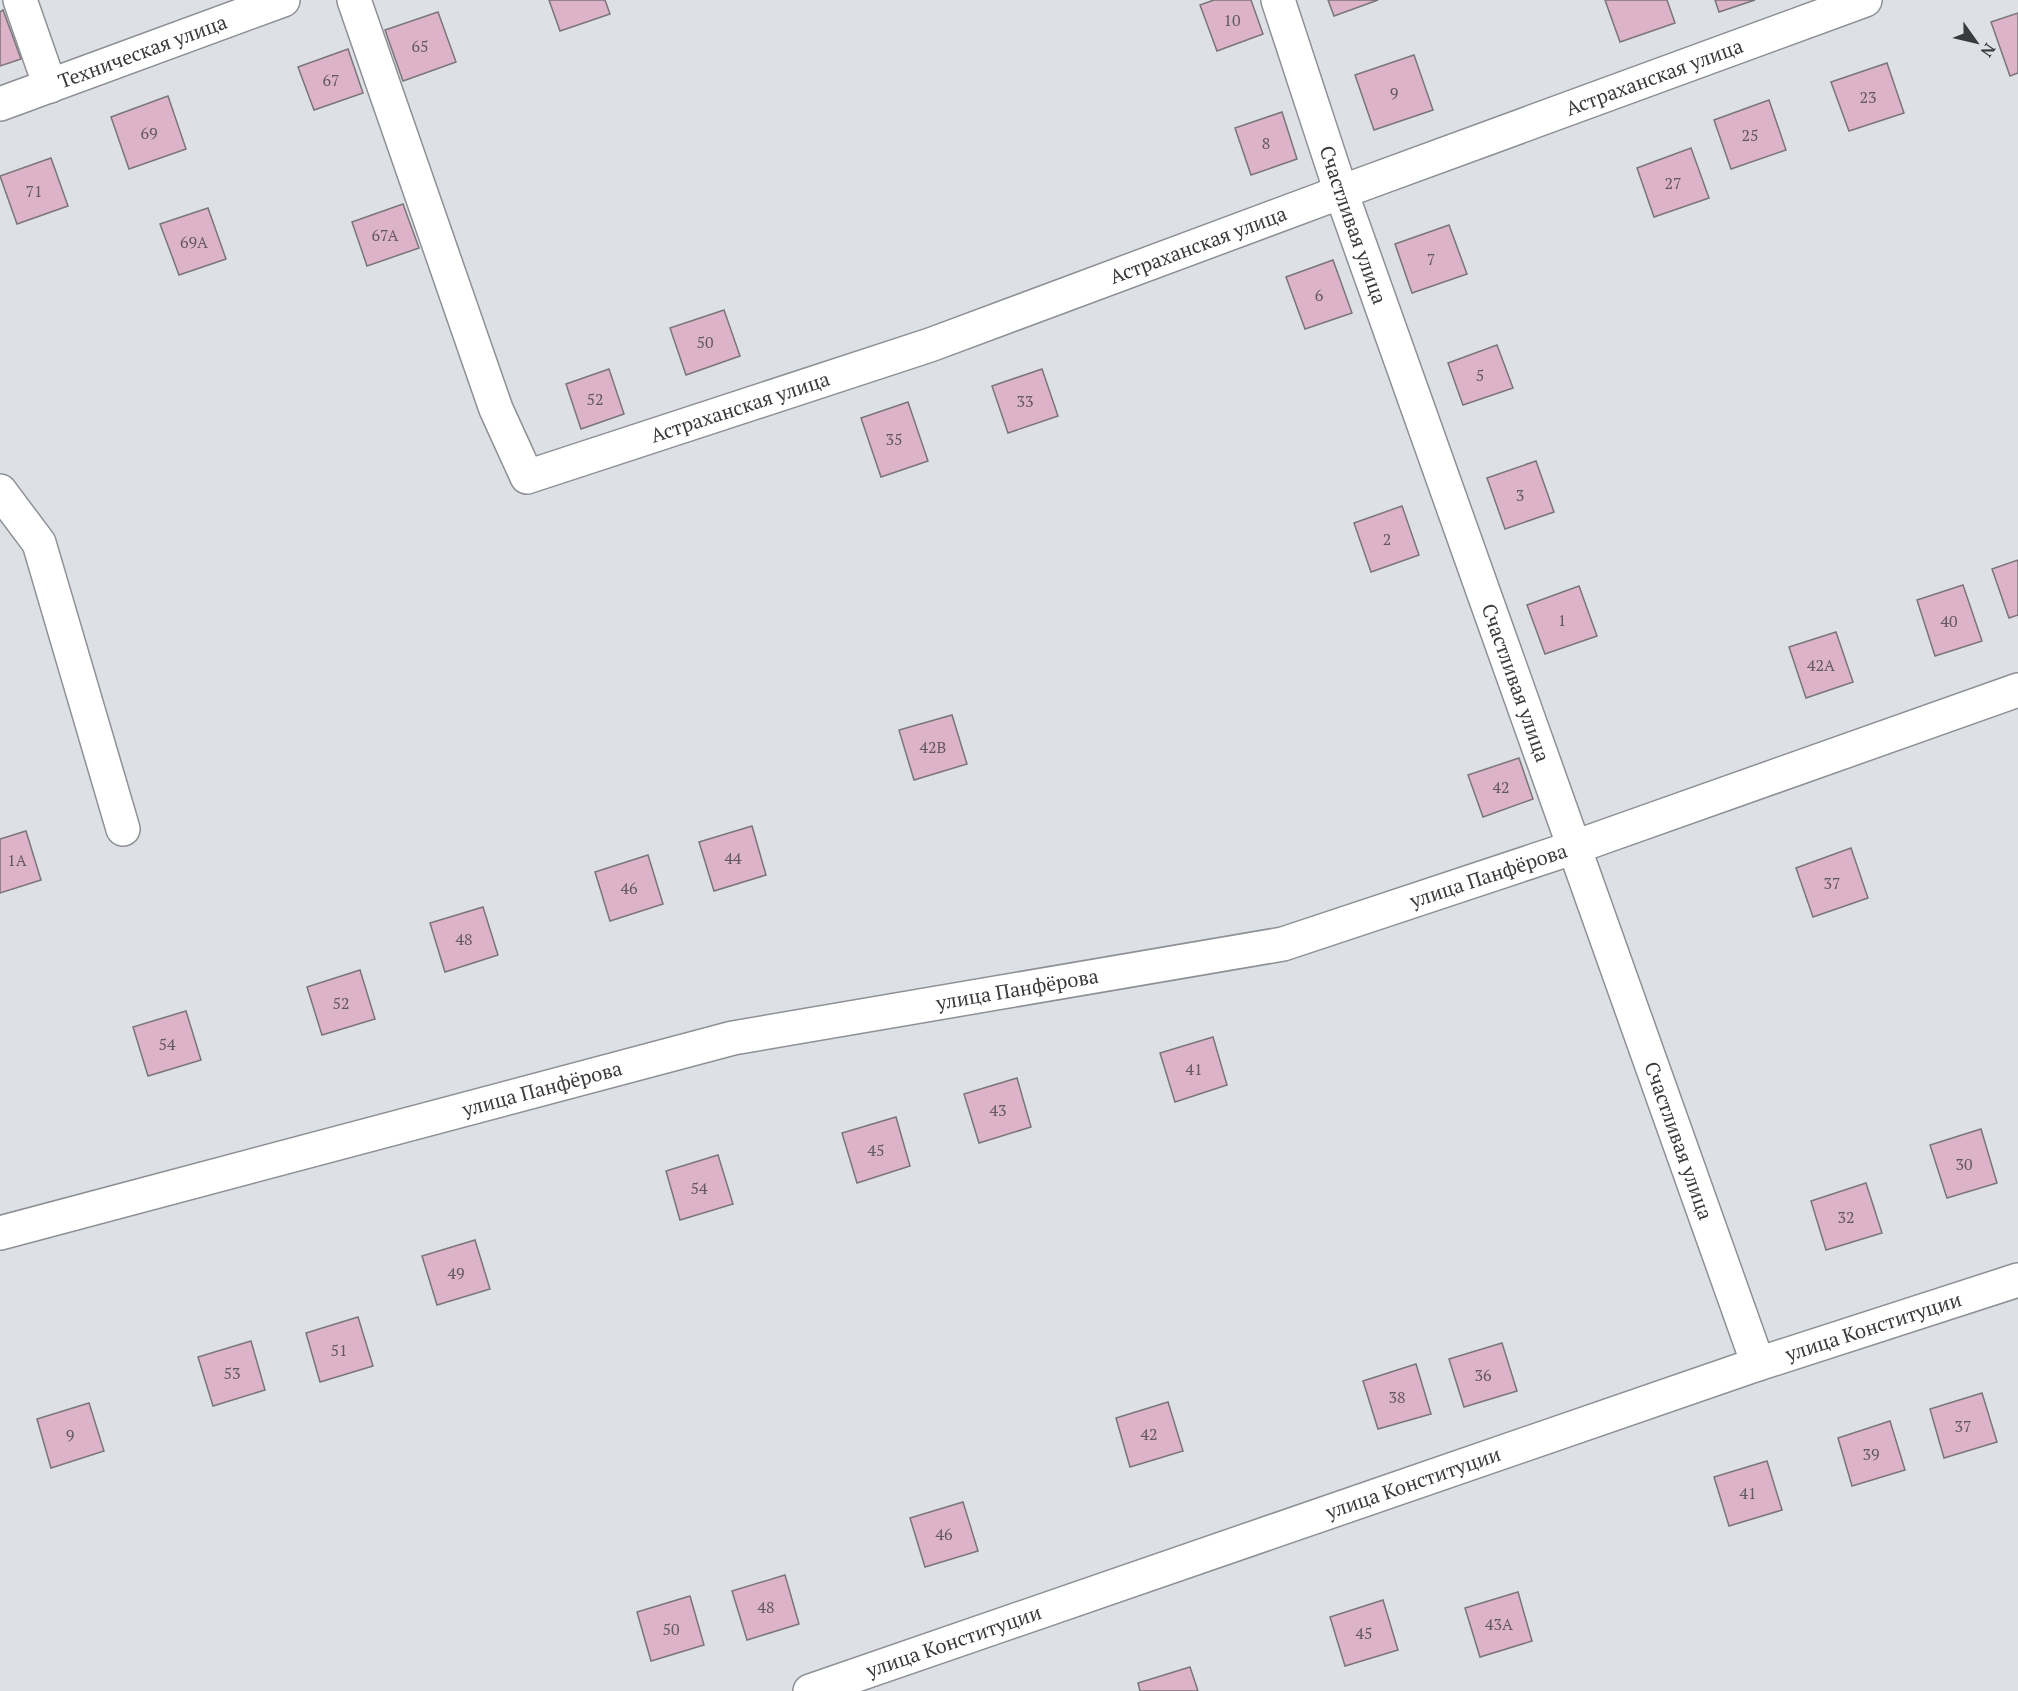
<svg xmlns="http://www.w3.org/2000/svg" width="2018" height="1691" viewBox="0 0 2018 1691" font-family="'PT Serif',serif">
<rect width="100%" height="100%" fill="#dde0e4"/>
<g fill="#ddb3c9" stroke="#7a7678" stroke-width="1.5">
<polygon points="549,0 605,0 610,14 560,31"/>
<polygon points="1214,0 1251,0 1263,34 1217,51 1200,5"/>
<polygon points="1328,0 1378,0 1334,16"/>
<polygon points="1605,0 1667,0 1675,23 1620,42"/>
<polygon points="1715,0 1755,0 1719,12"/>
<polygon points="3,10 21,59 0,66 0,12"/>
<polygon points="438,12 456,62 403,81 385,30"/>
<polygon points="2018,13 2018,73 2010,76 1991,22"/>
<polygon points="348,49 363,93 314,110 298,67"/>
<polygon points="1414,55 1433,110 1374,130 1355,75"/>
<polygon points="1887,63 1904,113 1849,131 1831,82"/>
<polygon points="168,96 186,149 129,169 111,117"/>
<polygon points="1769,100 1786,150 1731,169 1714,120"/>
<polygon points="1282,112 1297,159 1251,175 1235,128"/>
<polygon points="1691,148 1709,198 1654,217 1637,168"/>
<polygon points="51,158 68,206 17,224 0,176"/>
<polygon points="403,204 419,248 367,266 352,222"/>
<polygon points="208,208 226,259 179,275 160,224"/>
<polygon points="1449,225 1467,274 1412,293 1395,244"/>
<polygon points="1333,260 1352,313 1305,329 1286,277"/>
<polygon points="724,310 740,356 686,375 670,328"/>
<polygon points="1497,345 1513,388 1463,405 1448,363"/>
<polygon points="609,369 624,414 581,429 566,384"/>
<polygon points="1042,369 1058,416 1008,433 992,386"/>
<polygon points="908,402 928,461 881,477 861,418"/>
<polygon points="1536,461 1554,512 1505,529 1487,478"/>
<polygon points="1402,506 1419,555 1371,572 1354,523"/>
<polygon points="2018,560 2018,615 2009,618 1992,569"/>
<polygon points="1963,585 1982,641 1935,656 1917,600"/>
<polygon points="1579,586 1597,636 1545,654 1527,605"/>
<polygon points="1836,632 1853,682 1806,698 1789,647"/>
<polygon points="952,715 967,764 914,780 899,730"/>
<polygon points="1519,758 1533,799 1483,817 1468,775"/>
<polygon points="752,826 766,875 714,891 699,842"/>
<polygon points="26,831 41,880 0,893 0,839"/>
<polygon points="1851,848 1868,898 1813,917 1796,868"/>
<polygon points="648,855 663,904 610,921 595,872"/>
<polygon points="483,907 498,955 445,972 430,923"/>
<polygon points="360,970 375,1019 322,1035 307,987"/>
<polygon points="186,1011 201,1060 148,1076 133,1027"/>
<polygon points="1213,1037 1227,1085 1175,1102 1160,1053"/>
<polygon points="1017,1078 1031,1127 979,1143 964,1094"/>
<polygon points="896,1117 910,1166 857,1183 842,1133"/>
<polygon points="1981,1129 1997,1183 1947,1198 1930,1145"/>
<polygon points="718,1155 733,1204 680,1220 666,1171"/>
<polygon points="1866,1183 1882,1233 1826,1250 1811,1201"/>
<polygon points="475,1240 490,1289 437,1305 422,1256"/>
<polygon points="358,1317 373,1366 320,1382 306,1333"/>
<polygon points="251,1341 265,1390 213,1406 198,1357"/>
<polygon points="1502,1343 1517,1391 1464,1407 1449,1359"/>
<polygon points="1416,1364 1431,1414 1378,1429 1363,1381"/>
<polygon points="1982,1393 1997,1442 1944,1458 1930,1409"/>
<polygon points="1168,1402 1183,1451 1130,1467 1116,1418"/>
<polygon points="89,1403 104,1451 51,1468 37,1419"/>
<polygon points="1890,1421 1905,1470 1852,1486 1838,1438"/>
<polygon points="1767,1461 1782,1510 1729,1526 1714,1477"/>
<polygon points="963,1502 978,1551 925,1567 910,1518"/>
<polygon points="785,1575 799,1624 747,1640 732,1591"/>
<polygon points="1518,1592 1532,1641 1480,1657 1465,1608"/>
<polygon points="690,1596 704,1645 651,1661 637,1612"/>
<polygon points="1383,1600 1398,1650 1345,1666 1330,1617"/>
<polygon points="1190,1667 1198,1691 1140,1691 1138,1683"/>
</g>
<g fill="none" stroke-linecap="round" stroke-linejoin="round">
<defs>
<g id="minor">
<polyline points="20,0 50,86"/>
<path id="s1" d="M354,0L496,409L527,477L930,345L1341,192L1865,0"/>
<path id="s2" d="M1278,0L1341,192L1758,1364"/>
<path id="s3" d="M0,104L283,0"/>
<polyline points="0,491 39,543 123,829"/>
<path id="s4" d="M0,1233L733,1038L1283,944L1575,847L2018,690"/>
<path id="s5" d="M810,1691L1758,1364L2018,1280"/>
</g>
</defs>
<use href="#minor" stroke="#8d9094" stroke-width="36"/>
<use href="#minor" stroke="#fff" stroke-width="33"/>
</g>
<g text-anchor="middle" stroke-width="5" stroke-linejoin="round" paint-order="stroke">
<g font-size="16" fill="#62585f">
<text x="1232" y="26">10</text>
<text x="420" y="52">65</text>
<text x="331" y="86">67</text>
<text x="1394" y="99">9</text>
<text x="1868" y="103">23</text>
<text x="149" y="139">69</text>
<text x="1750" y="141">25</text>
<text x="1266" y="149">8</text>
<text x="1673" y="189">27</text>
<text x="34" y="197">71</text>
<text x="385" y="241">67А</text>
<text x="194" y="248">69А</text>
<text x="1431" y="265">7</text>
<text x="1319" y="301">6</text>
<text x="705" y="348">50</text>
<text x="1480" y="381">5</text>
<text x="595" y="405">52</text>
<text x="1025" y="407">33</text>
<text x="894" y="445">35</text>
<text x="1520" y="501">3</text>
<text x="1387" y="545">2</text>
<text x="1562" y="626">1</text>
<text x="1949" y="627">40</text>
<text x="1821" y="671">42А</text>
<text x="933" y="753">42В</text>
<text x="1501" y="793">42</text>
<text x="733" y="864">44</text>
<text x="17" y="866">1А</text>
<text x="1832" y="889">37</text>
<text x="629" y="894">46</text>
<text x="464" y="945">48</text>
<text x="341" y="1009">52</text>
<text x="167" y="1050">54</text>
<text x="1194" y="1075">41</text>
<text x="998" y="1116">43</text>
<text x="876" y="1156">45</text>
<text x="1964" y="1170">30</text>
<text x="699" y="1194">54</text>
<text x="1846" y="1223">32</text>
<text x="456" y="1279">49</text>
<text x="339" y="1356">51</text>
<text x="232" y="1379">53</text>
<text x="1483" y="1381">36</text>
<text x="1397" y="1403">38</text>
<text x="1963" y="1432">37</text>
<text x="1149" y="1440">42</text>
<text x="70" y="1441">9</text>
<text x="1871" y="1460">39</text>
<text x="1748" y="1499">41</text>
<text x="944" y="1540">46</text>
<text x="766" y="1613">48</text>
<text x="1499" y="1630">43А</text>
<text x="671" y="1635">50</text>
<text x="1364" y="1639">45</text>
</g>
<g font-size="20" fill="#393a3c" stroke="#dde0e4">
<text dy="7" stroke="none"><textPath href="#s3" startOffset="152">Техническая улица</textPath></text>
<text dy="7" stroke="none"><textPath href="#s1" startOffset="1704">Астраханская улица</textPath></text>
<text dy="7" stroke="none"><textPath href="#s2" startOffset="237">Счастливая улица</textPath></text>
<text dy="7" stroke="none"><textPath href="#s1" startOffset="1218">Астраханская улица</textPath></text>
<text dy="7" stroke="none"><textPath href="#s1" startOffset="732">Астраханская улица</textPath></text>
<text dy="7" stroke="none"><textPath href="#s2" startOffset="723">Счастливая улица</textPath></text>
<text dy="7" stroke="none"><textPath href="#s4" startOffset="1533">улица Панфёрова</textPath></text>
<text dy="7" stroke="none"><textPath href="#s4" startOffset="1047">улица Панфёрова</textPath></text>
<text dy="7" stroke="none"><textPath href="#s4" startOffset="561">улица Панфёрова</textPath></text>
<text dy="7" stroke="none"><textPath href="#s2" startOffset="1209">Счастливая улица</textPath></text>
<text dy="7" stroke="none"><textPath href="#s5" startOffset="1124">улица Конституции</textPath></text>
<text dy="7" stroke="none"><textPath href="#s5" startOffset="638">улица Конституции</textPath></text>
<text dy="7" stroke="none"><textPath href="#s5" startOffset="152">улица Конституции</textPath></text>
</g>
</g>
<g transform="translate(1976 42) rotate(124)" stroke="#dde0e4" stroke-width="4.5" paint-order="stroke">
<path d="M0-4.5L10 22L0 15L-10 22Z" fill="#393a3c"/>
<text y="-9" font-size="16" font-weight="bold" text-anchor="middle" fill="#393a3c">N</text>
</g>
</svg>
